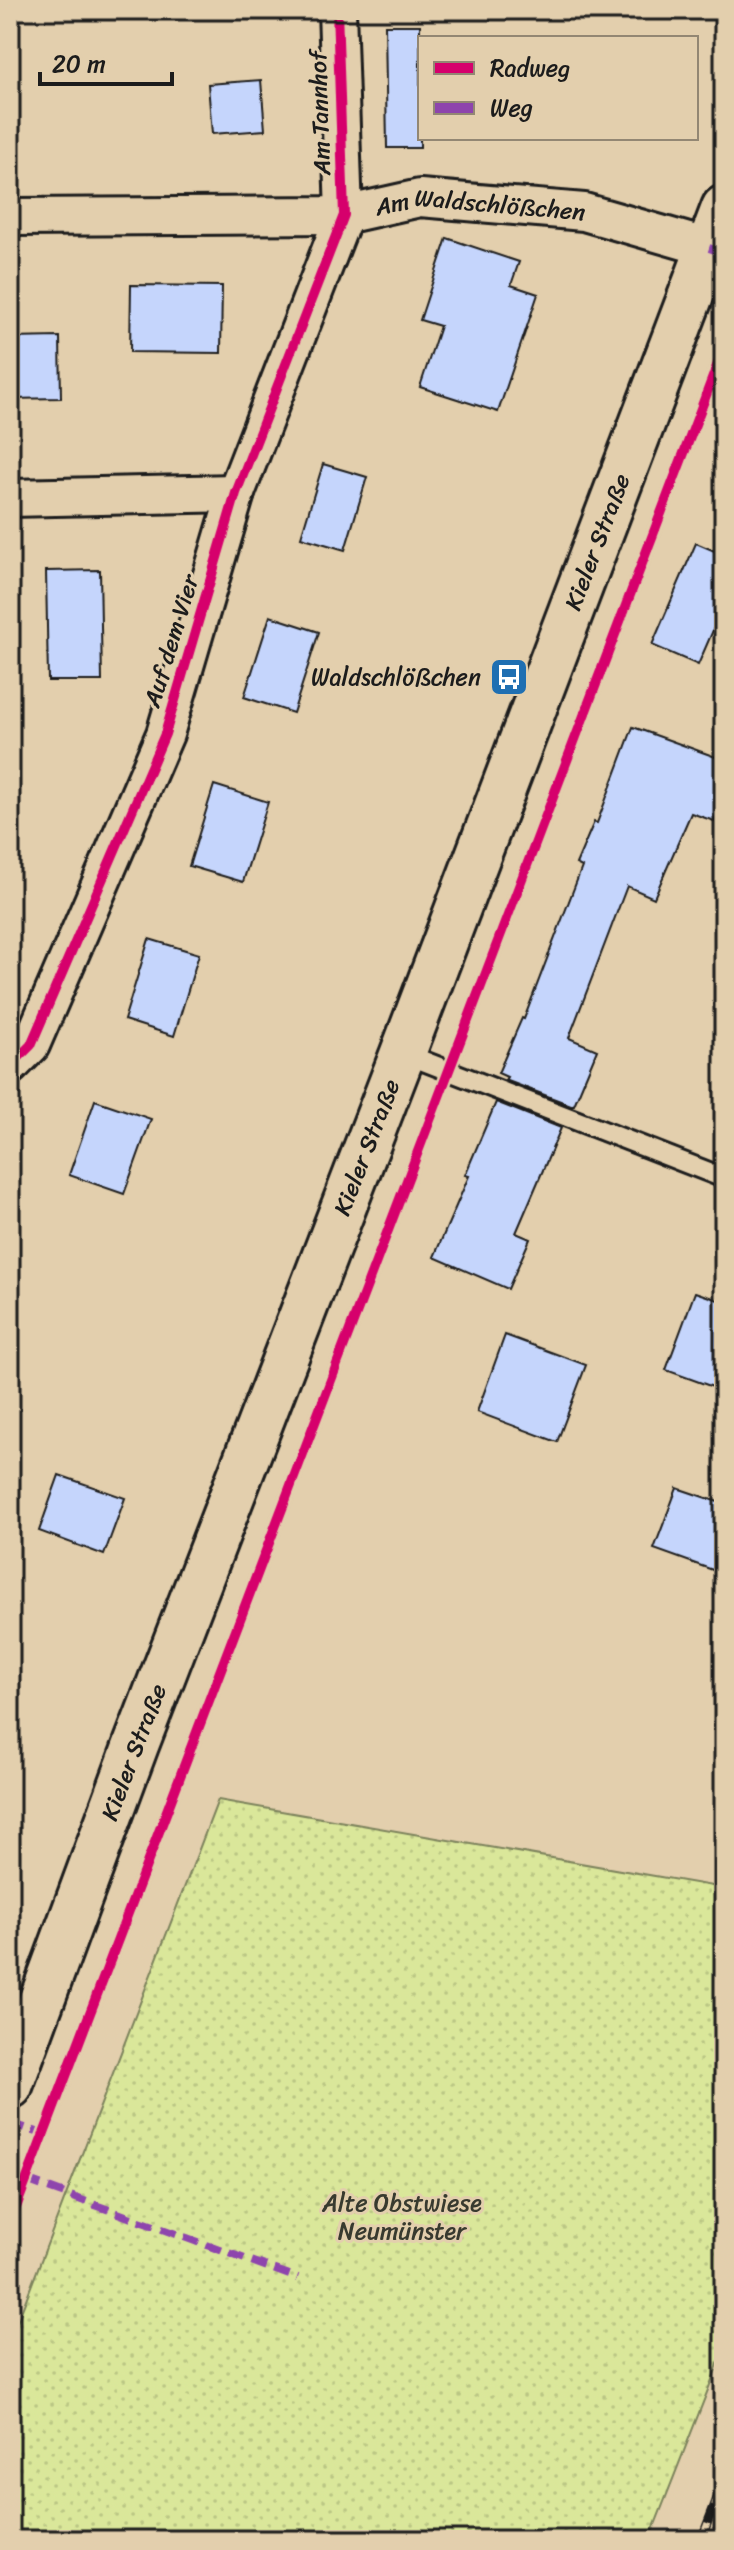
<svg xmlns="http://www.w3.org/2000/svg" width="734" height="2550" viewBox="0 0 734 2550" font-family="Sriracha,sans-serif">
<defs>
<pattern id="grass-dots" width="8" height="8" patternUnits="userSpaceOnUse" patternTransform="scale(2)"><rect width="8" height="8" fill="#dae79a"/><path d="M2 2h.1M6 6h.1" fill="none" stroke="#bac684" stroke-width="1.8" stroke-linecap="round"/></pattern>
</defs>
<rect width="100%" height="100%" fill="#e3cfad"/>
<filter id="ink" filterUnits="userSpaceOnUse"><feTurbulence type="fractalNoise" baseFrequency=".0125" numOctaves="2"/><feDisplacementMap in="SourceGraphic" scale="16" xChannelSelector="R" yChannelSelector="G"/><feConvolveMatrix kernelMatrix="1 2 1 2 8 2 1 2 1" color-interpolation-filters="sRGB"/></filter>
<g filter="url(#ink)">
<polygon fill="url(#grass-dots)" stroke="#7b825b" stroke-width="2" points="218,1800 724,1888 724,2349 649,2540 10,2540 10,2341"/>
<g fill="#c5d5fc" stroke="#1c1c1c" stroke-width="2">
<polygon points="385,25 420,25 420,148 387,148"/>
<polygon points="261,80 265,130 212,134 208,84"/>
<polygon points="447,238 519,262 511,285 538,294 498,412 420,387 440,326 420,320"/>
<polygon points="131,285 222,286 221,353 130,352"/>
<polygon points="60,337 61,398 10,399 10,338"/>
<polygon points="323,464 367,477 345,550 301,537"/>
<polygon points="696,543 724,555 724,605 698,665 652,645"/>
<polygon points="100,570 102,681 48,681 46,571"/>
<polygon points="270,616 319,632 293,713 244,697"/>
<polygon points="633,727 724,760 724,794 714,821 691,813 654,898 627,886 569,1038 597,1050 574,1105 571,1105 505,1080 507,1077 498,1073 522,1018 524,1019 582,867 576,864 594,822 597,823"/>
<polygon points="214,785 268,802 243,882 189,866"/>
<polygon points="149,939 199,954 174,1036 124,1020"/>
<polygon points="95,1100 151,1119 124,1194 69,1175"/>
<polygon points="496,1102 561,1128 516,1233 530,1239 508,1289 434,1257 469,1176 465,1175"/>
<polygon points="695,1292 724,1302 724,1391 666,1370"/>
<polygon points="505,1335 586,1365 557,1442 477,1412"/>
<polygon points="59,1475 125,1498 104,1555 39,1531"/>
<polygon points="677,1488 724,1504 724,1574 654,1549"/>
</g>
<g fill="none" stroke-linecap="round" stroke-linejoin="round">
<defs>
<polyline id="lane" points="403,1053 724,1178"/>
<g id="street">
<path id="s1" d="M10,217L344,215L420,198L584,212L709,248"/>
<polyline points="10,498 236,493"/>
<polyline points="10,1066 31,1045 165,734 236,493 344,215 337,10"/>
</g>
<g id="secondary">
<path id="s2" d="M10,2086L136,1745L403,1053L724,208"/>
</g>
</defs>
<use href="#lane" stroke="#1c1c1c" stroke-width="24"/>
<use href="#street" stroke="#1c1c1c" stroke-width="42"/>
<use href="#secondary" stroke="#1c1c1c" stroke-width="50"/>
<use href="#lane" stroke="#e3cfad" stroke-width="18"/>
<use href="#street" stroke="#e3cfad" stroke-width="36"/>
<use href="#secondary" stroke="#e3cfad" stroke-width="44"/>
<defs>
<polyline id="rail" points="701,2540 724,2480"/>
</defs>
<use href="#rail" stroke="#1c1c1c" stroke-width="9"/>
<use href="#rail" stroke="#e3cfad" stroke-width="6" stroke-dasharray="18" stroke-linecap="butt"/>
<g stroke="#8e44ad" stroke-width="8" stroke-dasharray="16 8" stroke-linecap="butt">
<polyline points="709,248 724,253"/>
<polyline points="10,2123 43,2134"/>
<polyline points="26,2180 298,2278"/>
</g>
<defs>
<g id="cycleway">
<polyline points="10,1066 31,1045 165,734 236,493 344,215 337,10"/>
<polyline points="10,2223 724,348"/>
</g>
</defs>
<use href="#cycleway" stroke="#e3cfad" stroke-width="15"/>
<use href="#cycleway" stroke="#d6006c" stroke-width="10"/>
</g>
</g>
<defs>
<symbol id="bus-square" viewBox="-11 -11 22 22"><rect x="-9" y="-9" width="18" height="18" rx="4" fill="#1f6fb2" stroke="#e3cfad"/><path d="M-5-6H5V4H4V6H2V4H-2V6H-4V4H-5ZM-3.5-4V0h7V-4ZM-3.5 1.2v1.5H-2V1.2ZM2 1.2v1.5H3.5V1.2Z" fill="#fff"/></symbol>
</defs>
<g fill-rule="evenodd">
<use href="#bus-square" x="487" y="655" width="44" height="44"/>
</g>
<g text-anchor="middle" stroke-width="6" stroke-linejoin="round" paint-order="stroke">
<g font-size="24" fill="#1c1c1c" stroke="#e3cfad">
<text transform="translate(320 113) rotate(-92)" y="8">Am Tannhof</text>
<text dy="8" stroke="none"><textPath href="#s1" startOffset="472">Am Waldschlößchen</textPath></text>
<text dy="8" stroke="none"><textPath href="#s2" startOffset="1652">Kieler Straße</textPath></text>
<text transform="translate(171 641) rotate(-73)" y="8">Auf dem Vier</text>
<text dy="8" stroke="none"><textPath href="#s2" startOffset="1004">Kieler Straße</textPath></text>
<text dy="8" stroke="none"><textPath href="#s2" startOffset="356">Kieler Straße</textPath></text>
</g>
<g font-size="24" fill="#1c1c1c" stroke="#e3cfad" text-anchor="end">
<text x="481" y="685">Waldschlößchen</text>
</g>
<g font-size="24" fill="#383a2f" stroke="#e3cfad">
<text x="402" y="2211">Alte Obstwiese<tspan x="402" dy="28">Neumünster</tspan></text>
</g>
</g>
<rect width="734" height="2550" fill="none" stroke="#e3cfad" stroke-width="40"/>
<rect x="20" y="20" width="694" height="2510" fill="none" stroke="#1c1c1c" stroke-width="3" filter="url(#ink)"/>
<rect x="418" y="36" width="280" height="104" fill="#e3cfad" stroke="#938773" stroke-width="2"/>
<rect x="434" y="62" width="40" height="12" fill="#d6006c" stroke="#938773" stroke-width="2"/>
<text x="490" y="76" font-size="24" fill="#1c1c1c">Radweg</text>
<rect x="434" y="102" width="40" height="12" fill="#8e44ad" stroke="#938773" stroke-width="2"/>
<text x="490" y="116" font-size="24" fill="#1c1c1c">Weg</text>
<path d="M40 72v12h132v-12" fill="none" stroke="#1c1c1c" stroke-width="4"/>
<text x="52" y="72" font-size="24" fill="#1c1c1c" stroke="#e3cfad" stroke-width="6" paint-order="stroke">20 m</text>
</svg>
